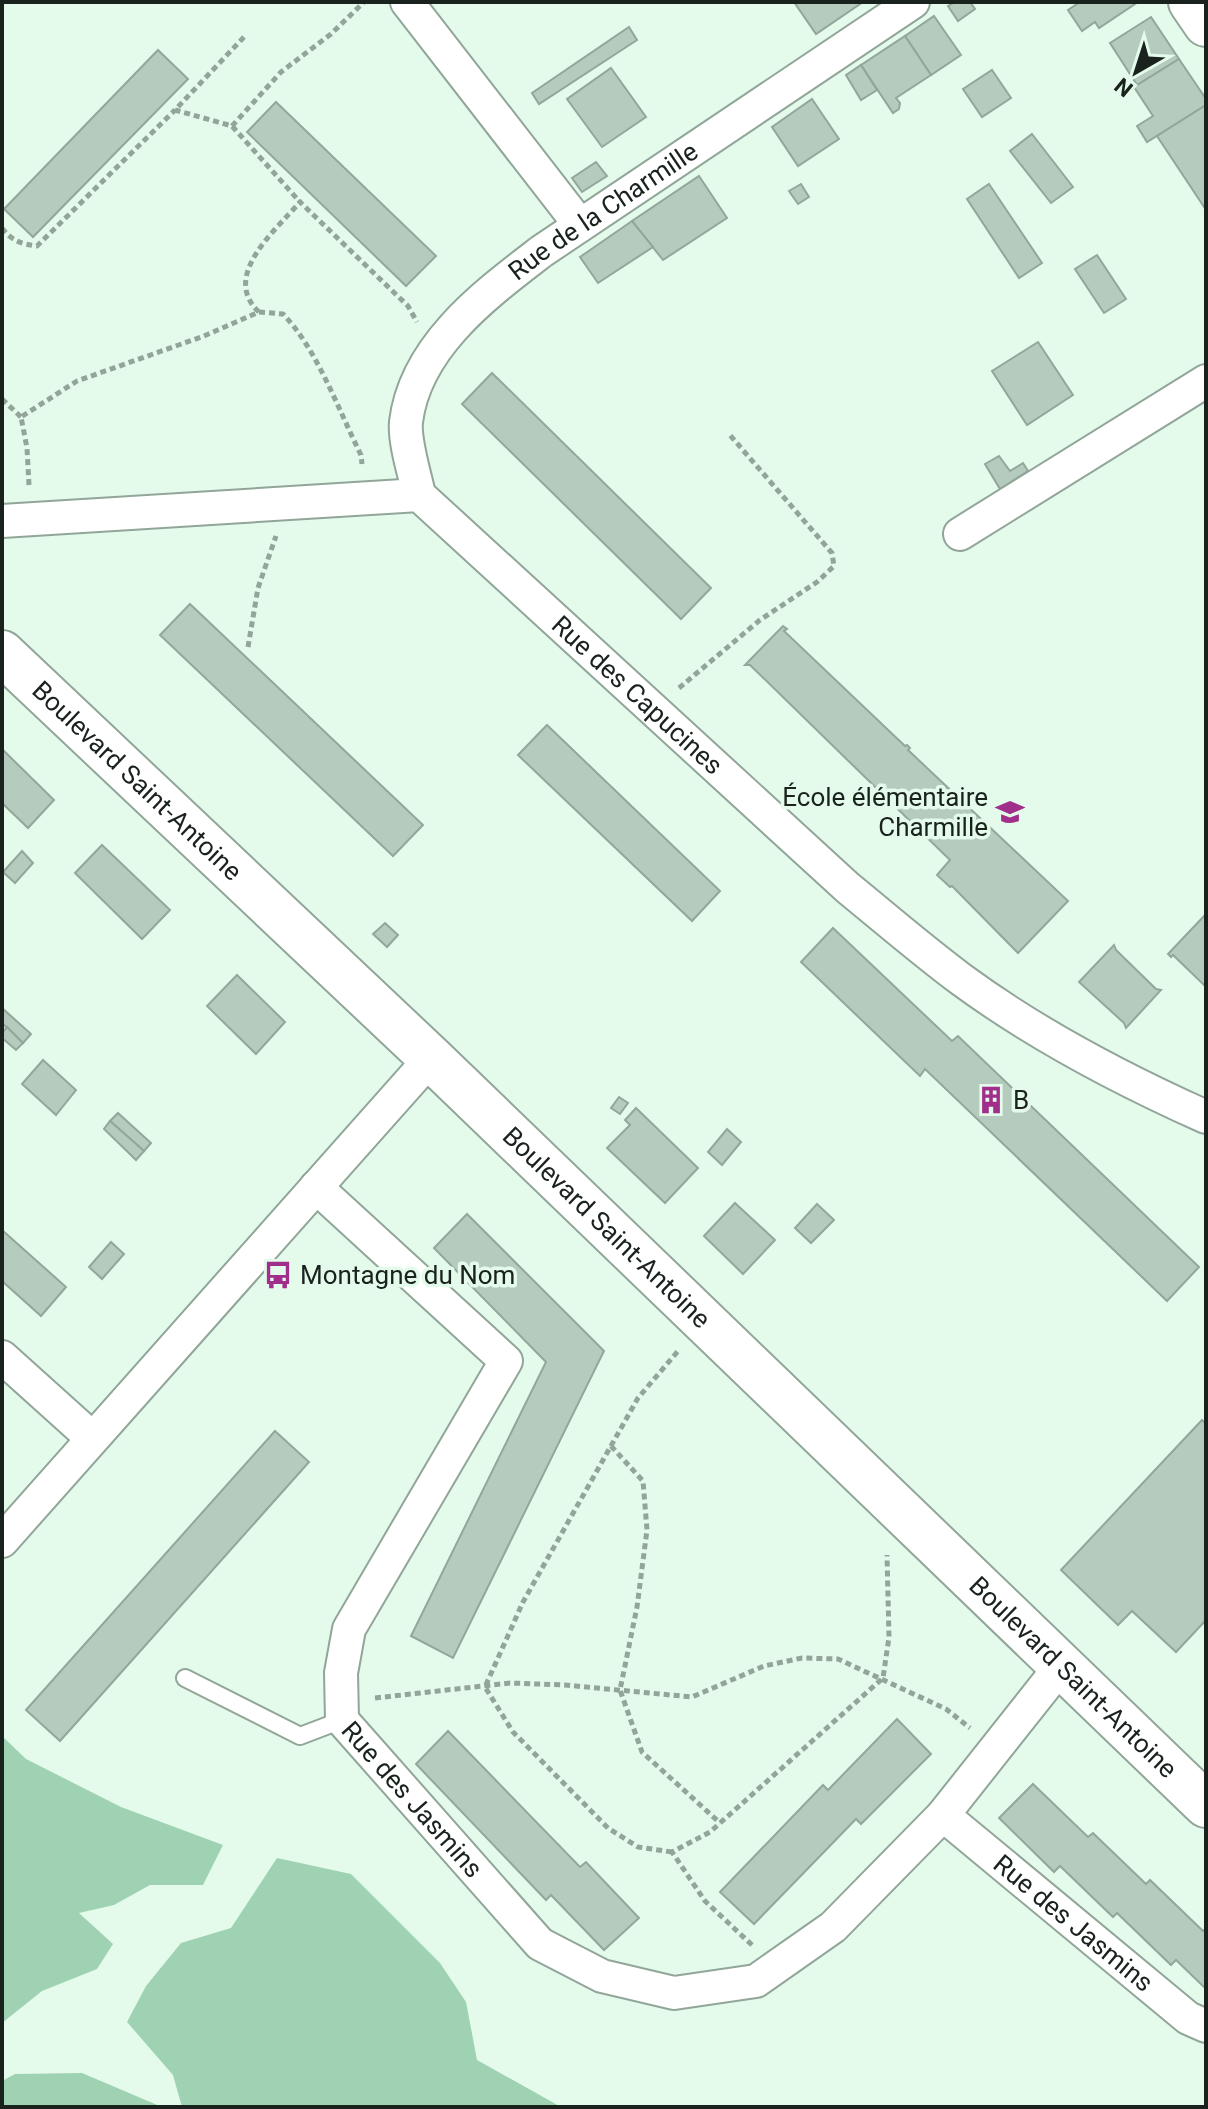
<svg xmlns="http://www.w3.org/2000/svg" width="1208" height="2109" viewBox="0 0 1208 2109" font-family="Roboto,sans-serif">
<rect width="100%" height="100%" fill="#e4fbec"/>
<g fill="#9fd2b2">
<polygon points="2,1736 26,1759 121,1807 223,1845 203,1885 150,1885 114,1905 79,1913 113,1944 97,1969 42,1991 2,2023"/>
<polygon points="277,1858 351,1874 440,1963 466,2002 477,2060 561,2107 182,2107 173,2075 127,2022 146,1986 181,1943 231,1928"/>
<polygon points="82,2073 162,2107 2,2107 2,2081 15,2074"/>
</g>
<g fill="#b5cbbd" stroke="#92a799" stroke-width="2">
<polygon points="794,2 863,2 816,34"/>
<polygon points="955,2 970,2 975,9 958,21 948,6"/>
<polygon points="1080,2 1138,2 1099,28 1095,22 1082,31 1068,10"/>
<polygon points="934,16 961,55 931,75 905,36"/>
<polygon points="1151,17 1179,59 1137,85 1110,43"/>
<polygon points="629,27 637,40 539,104 532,93"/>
<polygon points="905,36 931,75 896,98 900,103 899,109 893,113 861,65"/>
<polygon points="158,50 188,79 33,237 4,209"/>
<polygon points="1179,59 1206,99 1206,105 1147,142 1137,126 1153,116 1134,87"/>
<polygon points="861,65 877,90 861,100 846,75"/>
<polygon points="611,68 646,117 602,147 567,99"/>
<polygon points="992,70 1011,98 982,117 963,89"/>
<polygon points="812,99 839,139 798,166 772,127"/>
<polygon points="276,102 436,256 406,286 247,132"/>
<polygon points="1206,105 1206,210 1157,136"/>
<polygon points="1032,134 1073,187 1051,203 1010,151"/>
<polygon points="596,162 607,176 582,192 572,178"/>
<polygon points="699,176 727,218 663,260 632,221"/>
<polygon points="801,184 809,197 798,204 789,191"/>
<polygon points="989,184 1042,263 1019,278 967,199"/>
<polygon points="632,221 653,247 598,283 580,257"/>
<polygon points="1097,255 1126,299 1104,313 1075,269"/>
<polygon points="1038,342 1073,395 1027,425 992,371"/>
<polygon points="492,373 711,588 681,619 462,404"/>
<polygon points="999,456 1010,471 1023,463 1028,471 1000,489 985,464"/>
<polygon points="190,604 423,825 393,856 160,635"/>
<polygon points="783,626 787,629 784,631 905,746 907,745 910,748 908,750 1068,901 1018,953 952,886 950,887 937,875 950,860 750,665 745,665"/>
<polygon points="547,725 720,891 692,921 518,755"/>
<polygon points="2,749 54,800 28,828 2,803"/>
<polygon points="102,845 170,910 142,939 75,873"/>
<polygon points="22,851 33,863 15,883 3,872"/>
<polygon points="1205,915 1206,916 1206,987 1173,955 1171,957 1168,954"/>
<polygon points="385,923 398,935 387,947 373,934"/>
<polygon points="833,928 952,1041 958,1036 1199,1267 1167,1301 925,1069 920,1076 801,962"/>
<polygon points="1114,945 1116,950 1156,989 1161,990 1126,1028 1124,1023 1079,982"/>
<polygon points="237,975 285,1022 256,1054 207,1006"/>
<polygon points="2,1008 31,1034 23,1043 2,1023"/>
<polygon points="7,1027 23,1043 16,1050 2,1038 2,1033"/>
<polygon points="43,1060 76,1090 56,1115 22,1084"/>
<polygon points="619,1097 628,1103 620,1114 611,1108"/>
<polygon points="636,1108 698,1168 665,1203 607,1148 630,1125 625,1120"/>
<polygon points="118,1113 151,1143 144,1151 110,1121"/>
<polygon points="110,1121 144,1151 136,1160 104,1129"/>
<polygon points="727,1129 741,1142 722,1165 708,1152"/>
<polygon points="735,1203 775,1240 743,1274 704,1236"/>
<polygon points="817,1204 834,1220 811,1243 795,1228"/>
<polygon points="467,1214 604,1351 453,1658 411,1636 546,1362 434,1248"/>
<polygon points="2,1230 66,1287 41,1316 2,1281"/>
<polygon points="111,1242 124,1254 102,1279 89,1267"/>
<polygon points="1202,1420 1206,1424 1206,1620 1176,1652 1132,1611 1118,1625 1061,1570"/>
<polygon points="275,1431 309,1462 60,1741 26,1710"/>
<polygon points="897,1719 931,1754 861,1824 856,1819 754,1924 720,1892 823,1785 828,1790"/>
<polygon points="448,1731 580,1867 586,1862 639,1918 604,1950 551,1895 546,1900 416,1764"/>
<polygon points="1033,1784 1088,1837 1093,1833 1146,1884 1150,1880 1203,1931 1206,1928 1206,1989 1176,1960 1171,1965 1117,1913 1113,1917 1060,1866 1054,1872 999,1818"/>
</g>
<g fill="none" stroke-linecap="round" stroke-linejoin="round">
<defs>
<polyline id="lane" points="185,1678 300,1736 342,1720"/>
<g id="street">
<polyline points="407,2 580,225"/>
<path id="s1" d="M419,495C415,475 404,442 406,422C415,346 486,294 542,251L913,2"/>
<path id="s2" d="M2,521L419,495L848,888C886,919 923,951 962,980C1037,1035 1121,1079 1206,1117"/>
<polyline points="960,534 1206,381"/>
<path id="s3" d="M316,1187L506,1361L349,1629L341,1673L342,1720L540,1944L602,1976L674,1993L756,1981L833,1927L943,1815L1188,2018L1206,2026"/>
<polyline points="2,1357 92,1438"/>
<polyline points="2,1541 431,1058"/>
<polyline points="943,1815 1061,1666"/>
</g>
<g id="secondary">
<polyline points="1191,2 1206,24"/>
<path id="s4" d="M2,653L431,1058L1206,1805"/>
</g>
</defs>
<use href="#lane" stroke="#91a698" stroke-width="20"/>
<use href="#street" stroke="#91a698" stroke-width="36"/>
<use href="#secondary" stroke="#91a698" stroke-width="48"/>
<g stroke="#93a499" stroke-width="5" stroke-dasharray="6 4" stroke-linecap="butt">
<polyline points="244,37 175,110 232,126 300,202"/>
<polyline points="232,126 281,72 331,34 364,2"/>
<path d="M2,228C12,241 21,244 37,246L175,110"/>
<path d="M259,312C220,276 276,230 300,202L408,306L417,322"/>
<polyline points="2,399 21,417"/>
<path d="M29,485L27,448L21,417L77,381L204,336L259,312L283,314C317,349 339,411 361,455L362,464"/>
<polyline points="248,647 258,588 276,536"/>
<polyline points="679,688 760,620 817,582 834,566 832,553 729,434"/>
<polyline points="611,1446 643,1481 647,1530 637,1607 620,1690 642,1752 720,1823"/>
<polyline points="375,1698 510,1683 565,1685 692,1697 764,1666 802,1658 838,1659 946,1709 970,1728"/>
<polyline points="672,1852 638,1847 608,1828 513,1732 485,1687 523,1602 638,1398 678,1351"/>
<polyline points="752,1945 705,1901 672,1852 710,1832 883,1678 889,1637 887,1555"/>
</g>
<use href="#lane" stroke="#fff" stroke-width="16"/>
<use href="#street" stroke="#fff" stroke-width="32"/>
<use href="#secondary" stroke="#fff" stroke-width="44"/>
</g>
<defs>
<symbol id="school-bare" viewBox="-9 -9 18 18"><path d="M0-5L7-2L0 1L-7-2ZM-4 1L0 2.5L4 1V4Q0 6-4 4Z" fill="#a02e8a" stroke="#e4fbec" stroke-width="2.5" paint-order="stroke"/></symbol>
<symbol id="building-bare" viewBox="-9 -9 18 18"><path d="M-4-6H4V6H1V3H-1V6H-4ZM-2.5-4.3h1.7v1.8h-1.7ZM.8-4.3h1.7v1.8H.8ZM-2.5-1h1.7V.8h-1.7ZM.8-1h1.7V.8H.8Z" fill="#a02e8a" stroke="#e4fbec" stroke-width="2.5" paint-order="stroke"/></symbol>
<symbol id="bus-bare" viewBox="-9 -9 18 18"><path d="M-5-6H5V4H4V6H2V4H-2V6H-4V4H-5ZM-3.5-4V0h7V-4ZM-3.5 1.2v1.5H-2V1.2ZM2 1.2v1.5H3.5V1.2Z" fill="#a02e8a" stroke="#e4fbec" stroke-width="2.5" paint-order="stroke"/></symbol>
</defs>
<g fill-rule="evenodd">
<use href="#school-bare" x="990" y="792" width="40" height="40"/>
<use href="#building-bare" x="971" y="1080" width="40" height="40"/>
<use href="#bus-bare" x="258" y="1255" width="40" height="40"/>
</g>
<g text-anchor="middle" stroke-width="7" stroke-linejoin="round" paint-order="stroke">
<g font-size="26" fill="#19221c" stroke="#e4fbec">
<text dy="9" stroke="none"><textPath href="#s1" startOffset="372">Rue de la Charmille</textPath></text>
<text dy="9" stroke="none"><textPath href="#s2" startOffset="714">Rue des Capucines</textPath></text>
<text dy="9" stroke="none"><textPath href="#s4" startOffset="186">Boulevard Saint-Antoine</textPath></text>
<text dy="9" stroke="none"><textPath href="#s4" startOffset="834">Boulevard Saint-Antoine</textPath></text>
<text dy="9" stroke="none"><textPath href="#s4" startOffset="1482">Boulevard Saint-Antoine</textPath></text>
<text dy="9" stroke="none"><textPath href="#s3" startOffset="766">Rue des Jasmins</textPath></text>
<text dy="9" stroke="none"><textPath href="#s3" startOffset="1606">Rue des Jasmins</textPath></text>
</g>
<g font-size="26" fill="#19221c" stroke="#e4fbec" text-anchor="start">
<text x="988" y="806" text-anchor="end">École élémentaire<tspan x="988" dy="30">Charmille</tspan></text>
<text x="1013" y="1109">B</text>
<text x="300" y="1284">Montagne du Nom</text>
</g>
</g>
<rect width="1208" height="2109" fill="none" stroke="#19221c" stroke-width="8"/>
<g transform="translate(1136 72) rotate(219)" stroke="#e4fbec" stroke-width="6" paint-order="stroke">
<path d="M0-6L14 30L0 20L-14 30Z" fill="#19221c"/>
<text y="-12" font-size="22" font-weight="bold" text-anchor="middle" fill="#19221c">N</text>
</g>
</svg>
